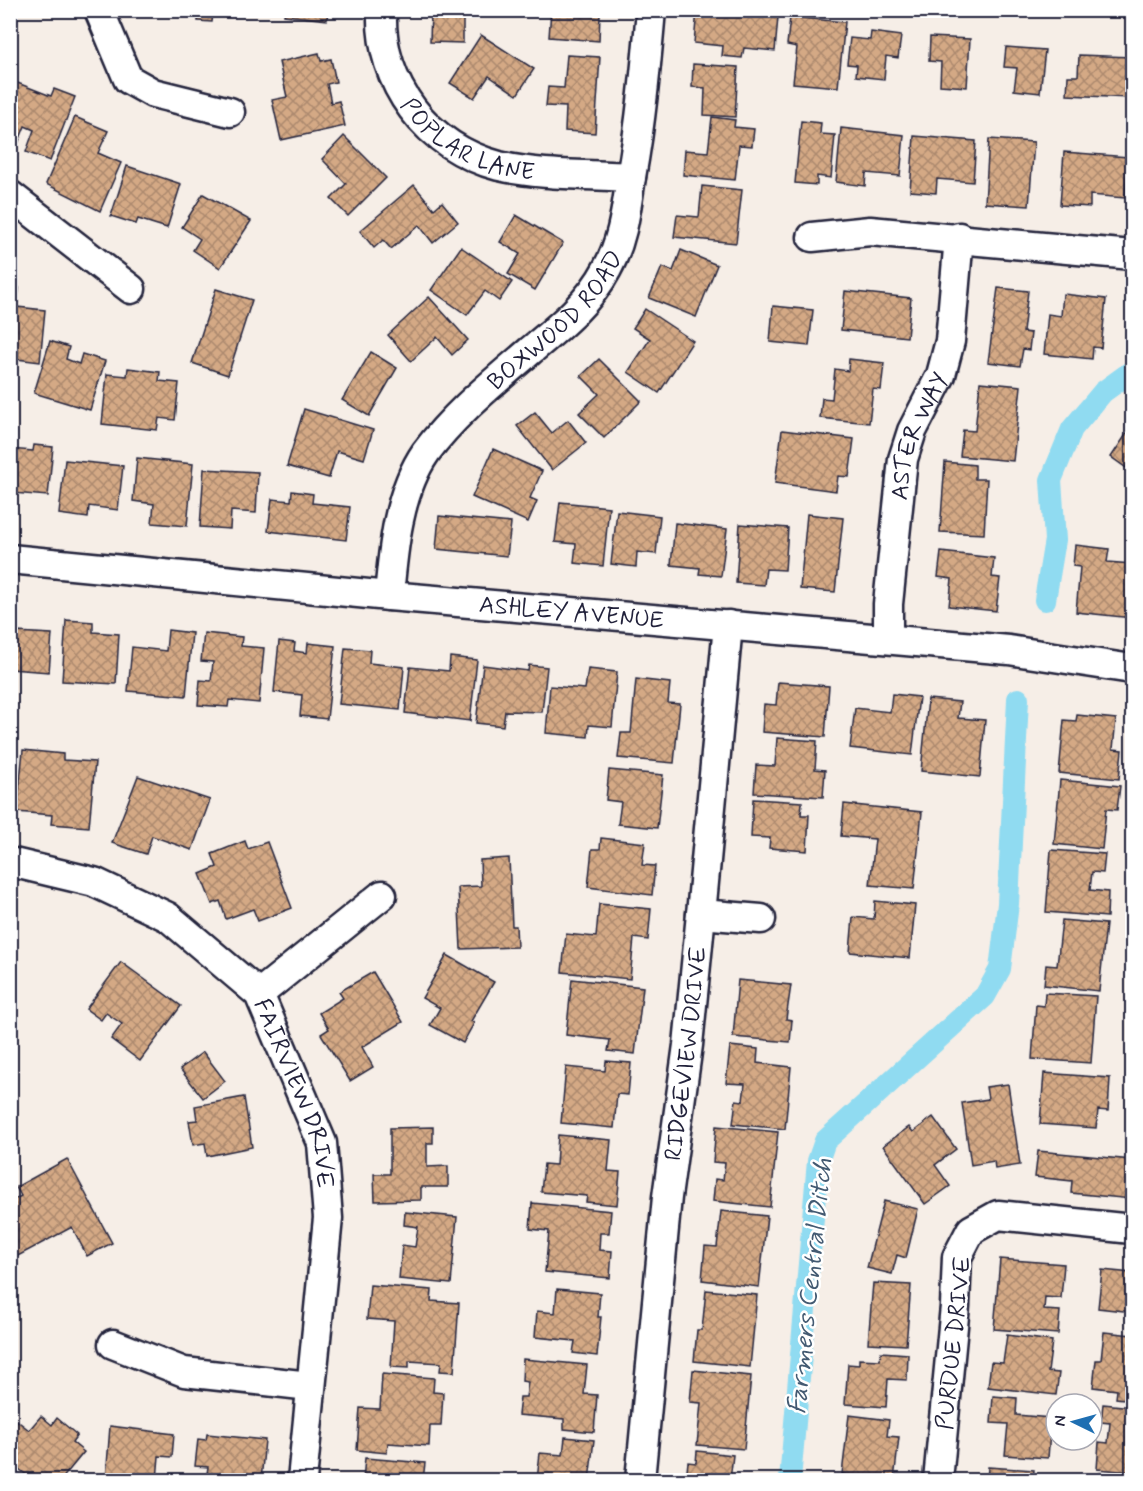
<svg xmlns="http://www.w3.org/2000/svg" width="1143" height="1491" viewBox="0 0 1143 1491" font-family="Mynerve,sans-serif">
<defs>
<pattern id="building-cross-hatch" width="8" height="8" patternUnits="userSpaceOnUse" patternTransform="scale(1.5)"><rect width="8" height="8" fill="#d4a985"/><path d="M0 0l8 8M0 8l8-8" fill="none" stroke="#ac896e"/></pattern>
</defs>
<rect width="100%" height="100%" fill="#f6eee7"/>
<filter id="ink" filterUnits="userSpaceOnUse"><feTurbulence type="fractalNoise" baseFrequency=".0167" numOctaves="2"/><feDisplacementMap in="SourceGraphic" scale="12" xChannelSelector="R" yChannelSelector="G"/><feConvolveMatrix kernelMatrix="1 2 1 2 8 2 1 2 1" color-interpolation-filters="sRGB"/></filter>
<g filter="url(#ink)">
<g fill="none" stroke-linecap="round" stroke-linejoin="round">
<g stroke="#90dbf1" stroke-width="22">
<polyline points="1045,600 1055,540 1051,480 1072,429 1103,392 1132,371"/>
<polyline points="790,1480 818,1161 825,1141 985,996 1000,969 1008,904 1018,699"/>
</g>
</g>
<g fill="url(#building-cross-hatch)" stroke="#22223b" stroke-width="1.5">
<polygon points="193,10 220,10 219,15 213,14 212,22 198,21 198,13"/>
<polygon points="285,10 328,10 327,20 284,15"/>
<polygon points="431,10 463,10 463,43 430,42"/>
<polygon points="551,10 593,10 592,13 600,14 599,41 549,37"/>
<polygon points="697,10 778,17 775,51 744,48 742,58 722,56 723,46 694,43"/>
<polygon points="790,17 845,22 838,87 793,83 797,47 787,45"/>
<polygon points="871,32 901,36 898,58 886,56 884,79 856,76 857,65 847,64 850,38 870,40"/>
<polygon points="481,35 534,69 517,95 489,76 474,98 450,83"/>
<polygon points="930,37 970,39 967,87 940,85 941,62 929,61"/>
<polygon points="1006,47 1045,50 1040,93 1014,90 1017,68 1004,67"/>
<polygon points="319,53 321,61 331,59 336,82 327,84 331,103 339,101 345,126 281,140 272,100 287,97 279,62"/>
<polygon points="567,55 600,57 595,133 565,131 566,107 546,106 548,87 564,88"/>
<polygon points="1079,55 1131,57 1129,98 1067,95 1068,76 1078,76"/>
<polygon points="693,64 738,67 735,117 704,115 705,88 692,87"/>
<polygon points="15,82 51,96 54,89 75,97 50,161 26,152 34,130 25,126 17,146 10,144 10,93"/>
<polygon points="75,117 108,131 98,153 121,163 100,211 46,184"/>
<polygon points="712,117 735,120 734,127 754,129 752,146 739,145 735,180 683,175 685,150 708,152"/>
<polygon points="801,121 821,123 820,134 835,135 831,178 817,176 817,185 795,183"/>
<polygon points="841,128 904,135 900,176 866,173 865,186 836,182"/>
<polygon points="344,136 386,178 348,216 331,199 346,184 322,159"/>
<polygon points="914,136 976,141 973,182 937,179 936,193 910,191"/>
<polygon points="989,139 1034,142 1029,206 985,203"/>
<polygon points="1064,152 1128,157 1125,198 1090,195 1090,207 1060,205"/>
<polygon points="127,166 181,184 167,228 138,219 136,224 111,216"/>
<polygon points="414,185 434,209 442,202 458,222 433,243 419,225 391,249 383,240 374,248 360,231"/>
<polygon points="702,186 742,190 736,243 674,237 677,215 699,217"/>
<polygon points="203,194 251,221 220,268 193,250 200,239 182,227"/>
<polygon points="516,215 563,243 535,290 508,274 520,254 500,242"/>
<polygon points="461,247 512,282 499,301 485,291 467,315 431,290"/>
<polygon points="681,250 717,265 696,317 649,298 662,267 673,271"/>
<polygon points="10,287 19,288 17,307 45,310 40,362 17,359 18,349 10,348"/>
<polygon points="998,288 1028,291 1023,332 1031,333 1029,350 1023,349 1020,366 988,362"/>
<polygon points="216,289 252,300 228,375 192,363"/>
<polygon points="845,291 911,298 907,337 841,330"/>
<polygon points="1063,294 1106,299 1101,348 1093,347 1092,359 1044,354 1048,314 1061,316"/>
<polygon points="429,297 468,340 452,355 437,337 411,361 388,335"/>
<polygon points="773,306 813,310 809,346 770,342"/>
<polygon points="645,309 693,341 659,393 628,372 650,339 633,328"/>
<polygon points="50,341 69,347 66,359 79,364 82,354 105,361 90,410 34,393"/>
<polygon points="371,352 397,368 369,416 342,400"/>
<polygon points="599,359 641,401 604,438 579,413 599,394 581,376"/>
<polygon points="849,359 884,363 881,390 873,389 869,423 820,418 822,398 832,399 835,369 848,371"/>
<polygon points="128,368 160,372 159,381 179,383 175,420 159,418 157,430 102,424 107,374 127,376"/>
<polygon points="980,382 1021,386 1013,461 960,456 963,430 975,431"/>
<polygon points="304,409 373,430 364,459 337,451 329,478 287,466"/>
<polygon points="535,412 552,433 568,420 586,443 552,470 517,426"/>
<polygon points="782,430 854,439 849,477 838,476 836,491 775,483"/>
<polygon points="1127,433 1132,437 1132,472 1111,457"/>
<polygon points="34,445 53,447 48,496 13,493 10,509 10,449 33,451"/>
<polygon points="493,449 542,471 530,498 537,501 528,522 472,497"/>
<polygon points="137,458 193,464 187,526 152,523 154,504 133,501"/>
<polygon points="65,460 123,466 118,510 89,506 88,518 59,514"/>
<polygon points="945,462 975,465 975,479 987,479 984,534 940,532"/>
<polygon points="204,469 258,472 256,513 231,511 230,529 200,527"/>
<polygon points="292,491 313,494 312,503 350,507 346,540 268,531 272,499 291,501"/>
<polygon points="560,502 609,507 603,566 574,563 576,544 555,542"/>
<polygon points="617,511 660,516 656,554 637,552 636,567 611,564"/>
<polygon points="807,514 843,518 835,592 800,589"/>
<polygon points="439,516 511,523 507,556 436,549"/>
<polygon points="675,523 727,529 721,576 699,574 700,568 671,565"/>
<polygon points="740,524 788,528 785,570 766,569 764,585 736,583"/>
<polygon points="1075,545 1109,549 1107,562 1132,564 1132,618 1076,612 1080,567 1073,566"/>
<polygon points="941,552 994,558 992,577 1000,578 996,611 949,606 952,579 938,577"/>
<polygon points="10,615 17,616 16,632 52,634 49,672 10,669"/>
<polygon points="66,620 93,622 93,632 119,634 116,684 62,681"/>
<polygon points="168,630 192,633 186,696 128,691 132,647 166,651"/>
<polygon points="204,633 242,637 241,646 264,648 259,703 229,700 228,707 198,705 200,680 211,681 213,662 201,661"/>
<polygon points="279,641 295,643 294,651 307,653 308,643 335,646 327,719 300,716 302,695 274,692"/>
<polygon points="345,648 370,650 369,663 404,667 400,710 339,704"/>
<polygon points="450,657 477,660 470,721 405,713 410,667 449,671"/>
<polygon points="483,665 528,671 529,665 547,667 542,712 505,711 503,726 476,723"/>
<polygon points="588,669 617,672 612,727 589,725 588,737 546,733 550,686 585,689"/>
<polygon points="636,679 670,683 668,703 680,704 674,763 618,758 621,733 631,733"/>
<polygon points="778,682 829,686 825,737 762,732 764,704 776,705"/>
<polygon points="892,694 919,697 912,755 850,748 855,708 890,712"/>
<polygon points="928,699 960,702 958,718 985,720 980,777 921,771"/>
<polygon points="1077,715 1116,719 1113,749 1122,750 1119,779 1059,773 1064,720 1076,721"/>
<polygon points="777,738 817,741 815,769 825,770 823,797 754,793 756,765 775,766"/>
<polygon points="23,750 63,754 63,760 95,762 89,827 51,824 52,815 17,812"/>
<polygon points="609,770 663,775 657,828 618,824 621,802 606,800"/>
<polygon points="138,776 210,800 192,850 152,836 146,854 112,843"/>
<polygon points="1060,780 1120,786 1117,810 1106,809 1102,849 1054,844"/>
<polygon points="753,799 802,802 801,815 809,815 807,851 769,848 770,838 751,837"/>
<polygon points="844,804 922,812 914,889 870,885 875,839 841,836"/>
<polygon points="601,838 645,843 642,865 655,866 652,895 588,887 592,849 600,849"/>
<polygon points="245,841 248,849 267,842 292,908 258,921 253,909 226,919 220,901 212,904 200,874 217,867 212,854"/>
<polygon points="1051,850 1105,854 1103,873 1092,872 1090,890 1108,892 1107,917 1046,912"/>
<polygon points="509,858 512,926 516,926 517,947 461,949 458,887 481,886 480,860"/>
<polygon points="875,901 915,905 910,958 850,952 853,917 874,919"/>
<polygon points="599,904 651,909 648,940 634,938 630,979 562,972 566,934 596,937"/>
<polygon points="1062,920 1106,924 1099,991 1044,985 1046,965 1057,966"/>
<polygon points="447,955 494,982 471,1021 474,1023 463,1043 430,1025 440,1008 422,998"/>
<polygon points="121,962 181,1006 140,1061 111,1039 122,1024 106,1013 101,1020 86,1009"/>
<polygon points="373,972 403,1022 362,1047 373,1067 350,1081 321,1034 329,1029 319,1013 343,998 339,992"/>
<polygon points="572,979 643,987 635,1054 608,1051 610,1040 566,1035"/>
<polygon points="738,980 791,985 786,1019 792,1020 790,1042 733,1037"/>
<polygon points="1045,993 1096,996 1091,1063 1032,1059 1036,1005 1044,1006"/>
<polygon points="730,1046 758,1049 757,1063 791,1067 785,1129 733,1124 736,1100 743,1101 745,1084 726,1083"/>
<polygon points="203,1052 225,1081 203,1098 180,1069"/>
<polygon points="606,1061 631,1063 628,1095 617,1094 614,1128 561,1123 566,1067 605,1071"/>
<polygon points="1044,1073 1110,1078 1108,1111 1098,1110 1096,1128 1040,1124"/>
<polygon points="1008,1084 1020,1165 995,1169 994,1161 971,1165 962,1103 988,1099 986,1087"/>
<polygon points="244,1097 252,1147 207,1156 205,1143 193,1145 189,1121 197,1120 195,1106"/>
<polygon points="933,1117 956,1149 935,1165 950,1186 925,1204 883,1146 909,1127 913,1132"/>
<polygon points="716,1126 778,1132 770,1207 713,1201 715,1179 723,1180 725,1163 713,1162"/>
<polygon points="433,1127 433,1143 427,1143 427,1167 448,1166 448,1187 421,1187 421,1200 375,1201 374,1174 390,1174 390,1128"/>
<polygon points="558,1135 611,1140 608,1171 620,1172 617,1205 586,1202 587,1196 541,1192 544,1164 556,1165"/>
<polygon points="1038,1151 1132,1160 1132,1199 1071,1193 1072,1181 1035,1177"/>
<polygon points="67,1159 112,1243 87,1256 72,1227 14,1258 10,1251 10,1202 21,1196 16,1187"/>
<polygon points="884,1201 918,1209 906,1258 897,1255 892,1274 867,1268"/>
<polygon points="532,1203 611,1211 609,1233 600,1233 599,1250 612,1251 610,1278 545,1272 549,1231 530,1229"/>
<polygon points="721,1211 767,1216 759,1287 702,1280 705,1246 717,1247"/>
<polygon points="405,1212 457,1217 451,1284 399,1279 402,1245 415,1247 418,1227 404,1225"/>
<polygon points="1000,1259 1064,1264 1061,1298 1045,1297 1044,1310 1060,1311 1058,1334 994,1329"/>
<polygon points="1102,1270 1132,1273 1132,1312 1098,1308"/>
<polygon points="873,1283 911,1285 906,1345 868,1343"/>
<polygon points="370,1285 432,1290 431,1301 459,1303 454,1372 440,1371 441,1363 409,1361 409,1368 391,1367 394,1321 367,1319"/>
<polygon points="557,1289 600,1293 598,1317 601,1317 597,1356 573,1353 575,1341 535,1337 537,1311 555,1313"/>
<polygon points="706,1290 757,1295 750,1367 694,1361 697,1330 702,1330"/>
<polygon points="1104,1332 1132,1335 1132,1400 1116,1398 1117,1390 1093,1387 1096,1360 1101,1360"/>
<polygon points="1007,1335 1052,1341 1048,1372 1059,1373 1056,1395 988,1387 991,1362 1003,1363"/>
<polygon points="881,1352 908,1354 907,1380 888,1379 886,1407 845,1404 848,1364 859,1365 859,1359 880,1360"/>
<polygon points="523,1359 587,1365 584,1394 597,1395 594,1432 564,1429 564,1419 518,1415 520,1397 526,1397 528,1382 522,1381"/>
<polygon points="693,1370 751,1376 744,1449 697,1445 701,1403 690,1402"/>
<polygon points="382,1374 434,1378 433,1392 443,1393 441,1426 430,1426 429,1446 388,1443 387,1453 357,1450 360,1408 380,1409"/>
<polygon points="993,1396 1017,1398 1016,1415 1051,1418 1048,1458 1005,1455 1008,1424 991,1423"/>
<polygon points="1103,1404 1132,1407 1132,1472 1097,1469 1099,1442 1108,1443 1110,1423 1101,1422"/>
<polygon points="10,1415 29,1430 41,1416 52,1425 57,1418 77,1435 72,1442 84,1452 61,1480 33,1480 10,1462"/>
<polygon points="849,1415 889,1420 887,1436 899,1437 894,1480 842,1474"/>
<polygon points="110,1426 174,1434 172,1457 159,1456 157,1480 106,1479"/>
<polygon points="207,1434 265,1440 261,1480 206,1480 208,1467 195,1466 198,1439 206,1440"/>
<polygon points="565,1437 594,1440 589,1480 537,1480 540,1453 563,1455"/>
<polygon points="697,1451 733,1455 730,1480 686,1480 688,1462 696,1463"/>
<polygon points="365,1458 425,1463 423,1480 363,1480"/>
<polygon points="988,1467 1034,1470 1033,1480 987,1480"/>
<polygon points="1099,1473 1132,1475 1132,1480 1098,1480"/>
</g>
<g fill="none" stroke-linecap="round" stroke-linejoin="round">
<defs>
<g id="minor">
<polyline points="99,10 128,79 153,93 230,112"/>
<path id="s1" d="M382,10C379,84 427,147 499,166C541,176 588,174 631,177"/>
<polyline points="10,195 131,289"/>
<polyline points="812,237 870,231 1132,255"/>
<path id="s2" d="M10,559L389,596L1009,650L1132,669"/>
<path id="s3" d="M389,596C393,550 398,492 426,452C455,413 493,383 530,351C559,327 589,303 607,269C623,240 626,210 631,177C641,122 646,67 651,10"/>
<path id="s4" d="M888,639V604L903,459L912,431L941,375L950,341L959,237"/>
<path id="s5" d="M10,862L94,882L168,917L259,994L322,1143L328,1218L302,1480"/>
<polyline points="701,914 761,919"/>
<polyline points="259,994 382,895"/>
<polyline points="113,1344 184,1372 310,1386"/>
<path id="s6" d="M640,1480L667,1197L688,1045L701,914L728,625"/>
<polyline points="938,1480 955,1306 957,1257 971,1230 998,1215 1132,1229"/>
</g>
</defs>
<use href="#minor" stroke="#22223b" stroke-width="33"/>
<use href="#minor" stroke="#fff" stroke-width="28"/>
</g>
</g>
<g text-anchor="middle" stroke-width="5" stroke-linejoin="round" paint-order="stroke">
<g font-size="24" fill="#22223b" stroke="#fff">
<text dy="8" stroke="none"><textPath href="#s1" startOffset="171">POPLAR LANE</textPath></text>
<text dy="8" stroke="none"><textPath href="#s3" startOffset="336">BOXWOOD ROAD</textPath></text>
<text dy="8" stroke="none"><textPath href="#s4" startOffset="207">ASTER WAY</textPath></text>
<text dy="8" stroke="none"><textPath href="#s2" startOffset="564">ASHLEY AVENUE</textPath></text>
<text dy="8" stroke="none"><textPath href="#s6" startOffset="429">RIDGEVIEW DRIVE</textPath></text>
<text dy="8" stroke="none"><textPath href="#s5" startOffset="394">FAIRVIEW DRIVE</textPath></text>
<text transform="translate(953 1343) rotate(-84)" y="8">PURDUE DRIVE</text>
</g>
<g font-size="26" font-style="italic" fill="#435a72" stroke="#fff">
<text transform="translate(809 1286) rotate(-84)" y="9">Farmers Central Ditch</text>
</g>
</g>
<rect width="1143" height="1491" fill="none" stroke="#fff" stroke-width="36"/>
<rect x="18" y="18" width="1107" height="1455" fill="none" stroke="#22223b" stroke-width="2" filter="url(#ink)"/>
<g transform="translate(1074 1422) rotate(275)"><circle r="28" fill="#ffffff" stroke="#a7a7b1" stroke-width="1.5"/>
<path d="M0-4.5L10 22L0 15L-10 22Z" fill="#1f6fb2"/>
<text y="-9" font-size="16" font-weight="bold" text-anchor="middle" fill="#22223b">N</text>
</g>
</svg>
